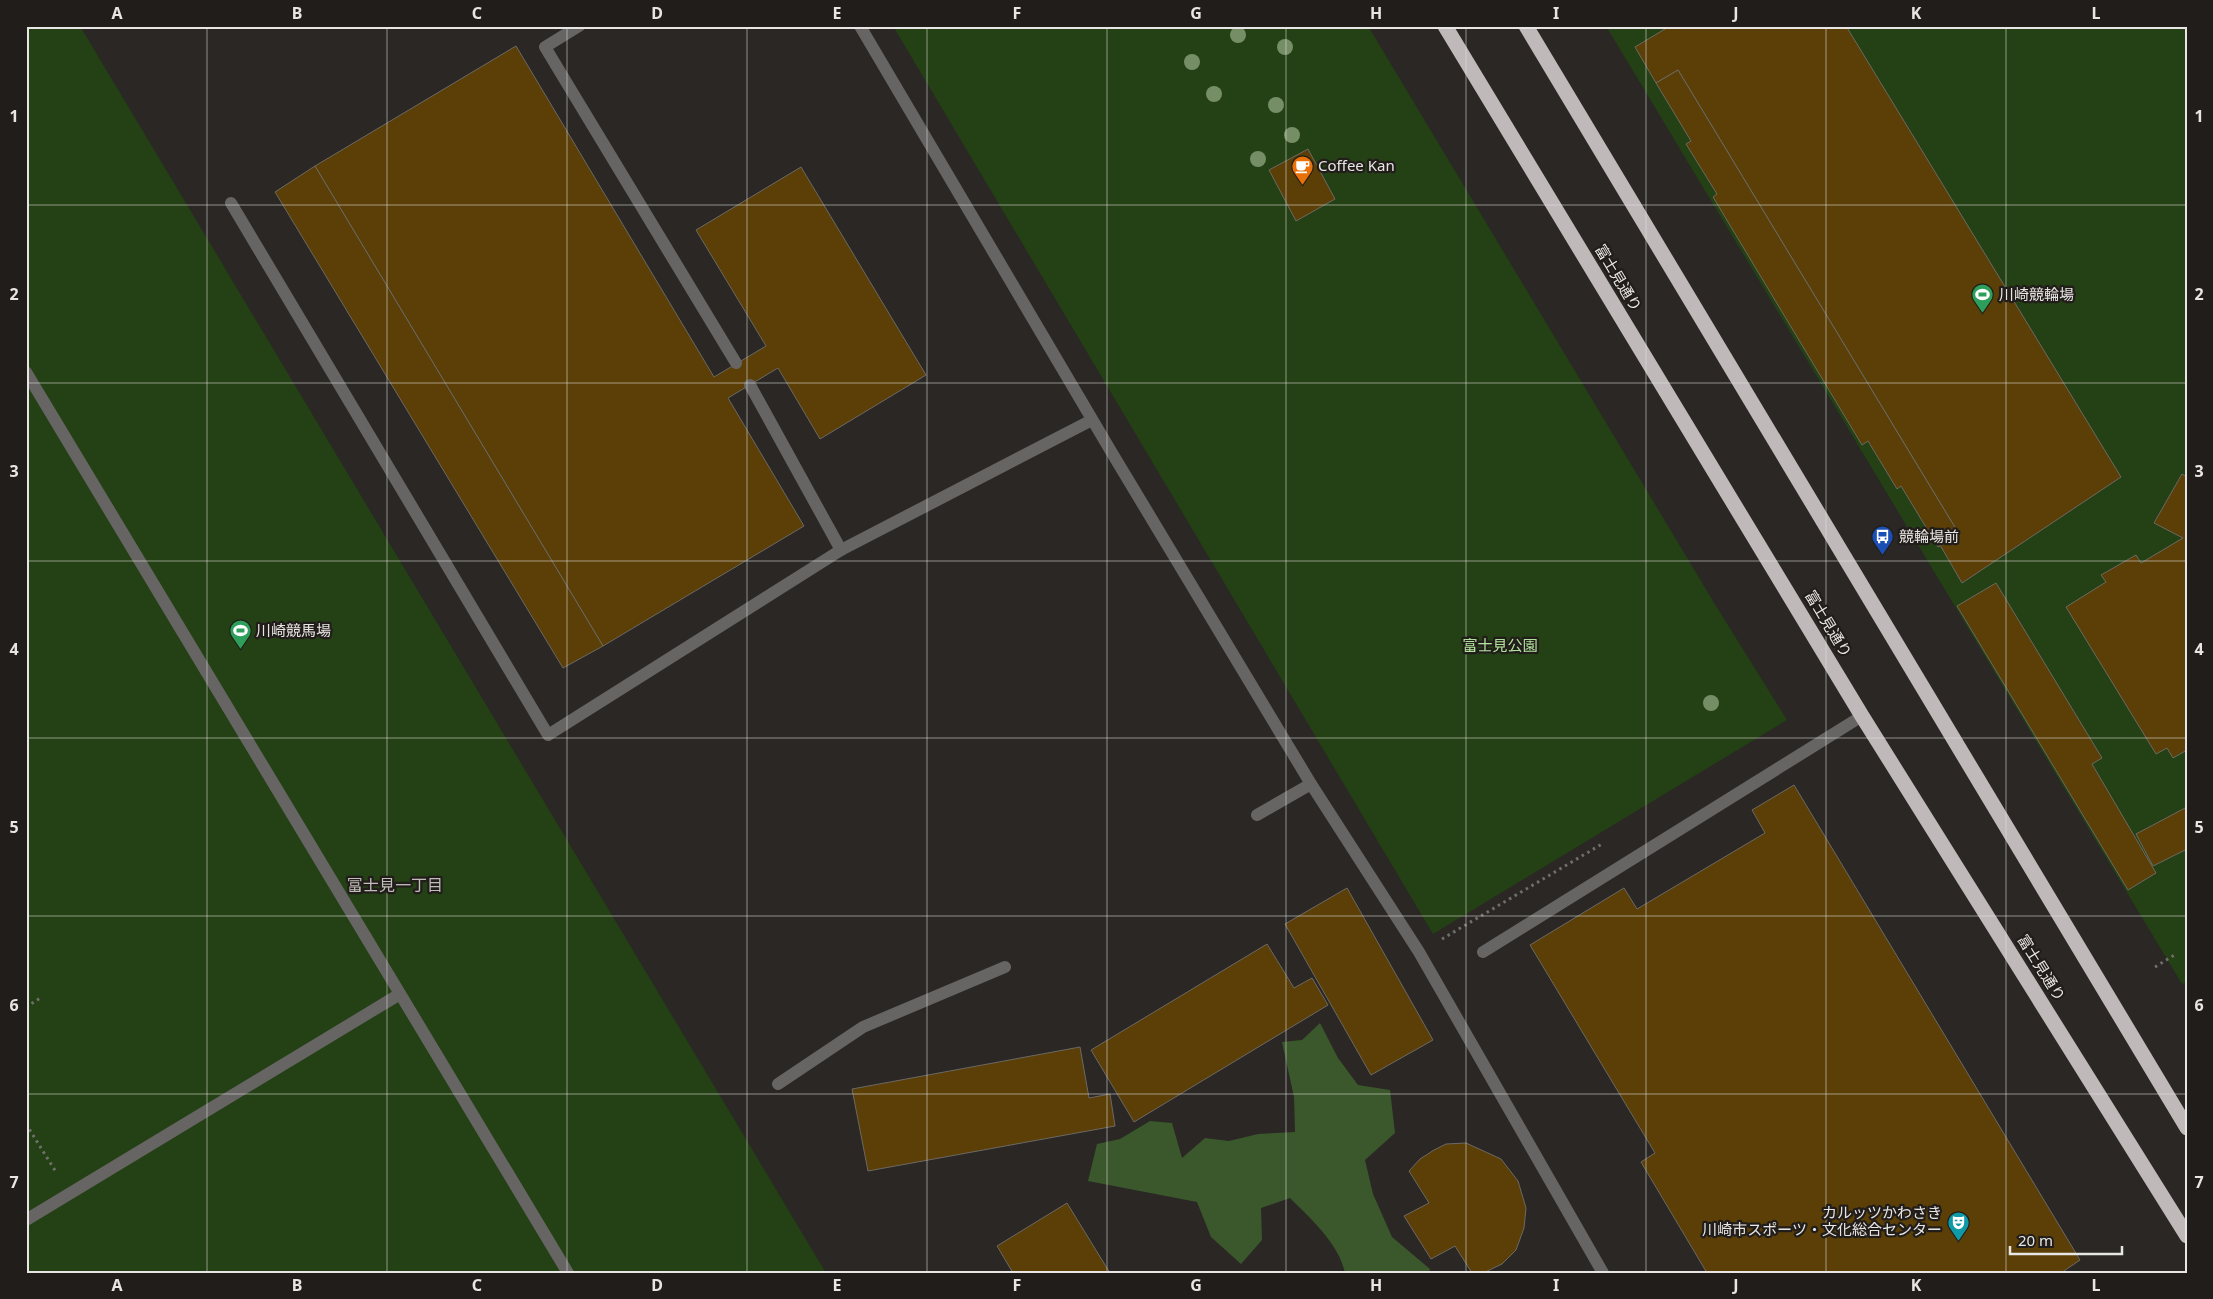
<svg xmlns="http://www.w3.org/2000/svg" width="2213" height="1299" viewBox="0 0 2213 1299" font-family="'Noto Sans','Noto Sans JP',sans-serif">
<rect width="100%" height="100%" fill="#2a2724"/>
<g fill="#244015">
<polygon points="26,26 80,26 826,1273 26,1273"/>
<polygon points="893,26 1368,26 1716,606 1787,720 1433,934"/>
<polygon points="1606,26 2187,26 2187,982 2182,984"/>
</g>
<path fill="#3a582c" d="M1320,1023L1338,1058L1358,1085L1390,1090L1395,1133L1365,1160L1373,1194L1392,1237L1430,1269L1429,1273H1345C1339,1244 1311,1219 1290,1198L1261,1208L1262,1240L1241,1264L1211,1237L1197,1202L1088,1181L1097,1144L1120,1139L1150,1121L1172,1123L1182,1158L1205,1138L1229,1141L1258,1134L1295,1132L1294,1097L1282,1042L1302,1040Z"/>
<g fill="#5b3f07" stroke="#6c6964">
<polygon points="1670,26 1846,26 2121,477 1962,583 1940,545 1959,534 1678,70 1656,83 1635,47"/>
<polygon points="516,46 714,377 766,346 696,230 801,167 926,375 820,439 778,368 728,398 804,526 603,646 315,166"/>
<polygon points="1678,70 1959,534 1938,547 1901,486 1897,489 1868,441 1862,445 1713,197 1717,194 1686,144 1691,141 1656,83"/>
<polygon points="1308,149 1335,199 1296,221 1269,170"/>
<polygon points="315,166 603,646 563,668 275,192"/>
<polygon points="2182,474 2187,477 2187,750 2173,758 2167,748 2156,754 2066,607 2106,582 2101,575 2136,555 2141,563 2183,538 2154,523"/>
<polygon points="1996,583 2102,758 2092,764 2156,873 2128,890 1957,606"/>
<polygon points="1794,785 2080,1260 2061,1273 1707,1273 1641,1162 1655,1153 1530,945 1624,888 1637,909 1765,833 1752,810"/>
<polygon points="2187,807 2187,849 2153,866 2136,834"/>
<polygon points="1347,888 1433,1040 1371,1075 1285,924"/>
<polygon points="1267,944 1294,988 1312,978 1328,1005 1134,1122 1091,1050"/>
<polygon points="1080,1047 1089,1098 1110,1094 1115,1126 868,1171 852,1089"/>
<polygon points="1466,1143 1501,1159 1518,1181 1526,1208 1524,1228 1516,1250 1502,1264 1483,1273 1472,1273 1455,1246 1431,1259 1404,1216 1429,1203 1409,1171 1420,1159 1434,1150 1446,1144"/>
<polygon points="1067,1203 1110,1273 1013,1273 997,1246"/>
</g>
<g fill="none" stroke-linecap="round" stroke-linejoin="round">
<g stroke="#716f6c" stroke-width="3" stroke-dasharray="2.5 4" stroke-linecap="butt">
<polyline points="1442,939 1602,844"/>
<polyline points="2155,967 2176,954"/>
<polyline points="26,1007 42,997"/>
<polyline points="26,1124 56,1172"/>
</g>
<g stroke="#676464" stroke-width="12">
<polyline points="579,26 545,47 736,363"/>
<polyline points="231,203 548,735 841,550 1092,420"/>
<polyline points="26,372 568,1273"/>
<polyline points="750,385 841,550"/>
<polyline points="1257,815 1311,784"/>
<polyline points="1483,952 1862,716"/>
<polyline points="778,1084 863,1027 1005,967"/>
<polyline points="26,1220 400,994"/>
</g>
<polyline stroke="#676464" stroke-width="12" points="860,26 1112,453 1311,784 1419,952 1603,1273"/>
<g stroke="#bfb9b9" stroke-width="15">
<polyline points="1445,26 1862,716 2187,1236"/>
<polyline points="1526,26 2187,1128"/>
</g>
</g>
<g fill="#758e66">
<circle cx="1238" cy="35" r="8"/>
<circle cx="1285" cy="47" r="8"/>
<circle cx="1192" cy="62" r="8"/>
<circle cx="1214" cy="94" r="8"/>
<circle cx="1276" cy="105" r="8"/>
<circle cx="1292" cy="135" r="8"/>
<circle cx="1258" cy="159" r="8"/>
<circle cx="1711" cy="703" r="8"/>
</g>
<path fill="none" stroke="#e8e6e4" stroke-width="1" stroke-opacity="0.55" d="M207,26V1273M387,26V1273M567,26V1273M747,26V1273M927,26V1273M1107,26V1273M1286,26V1273M1466,26V1273M1646,26V1273M1826,26V1273M2006,26V1273M26,205H2187M26,383H2187M26,561H2187M26,738H2187M26,916H2187M26,1094H2187"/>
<defs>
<symbol id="cafe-pin" viewBox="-11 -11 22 30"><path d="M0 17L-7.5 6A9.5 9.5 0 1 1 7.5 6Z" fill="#e8710a" stroke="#211d1a"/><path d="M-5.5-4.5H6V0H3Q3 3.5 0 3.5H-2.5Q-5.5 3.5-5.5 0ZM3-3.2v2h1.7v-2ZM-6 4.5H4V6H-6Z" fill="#fff"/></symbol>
<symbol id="stadium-pin" viewBox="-11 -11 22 30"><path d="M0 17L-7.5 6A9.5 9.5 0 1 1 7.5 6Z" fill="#2e9e5b" stroke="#211d1a"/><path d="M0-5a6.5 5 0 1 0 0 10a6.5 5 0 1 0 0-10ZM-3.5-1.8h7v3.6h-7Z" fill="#fff"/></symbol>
<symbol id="bus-pin" viewBox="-11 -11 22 30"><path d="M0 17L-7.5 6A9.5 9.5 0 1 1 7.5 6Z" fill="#1a4fb4" stroke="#211d1a"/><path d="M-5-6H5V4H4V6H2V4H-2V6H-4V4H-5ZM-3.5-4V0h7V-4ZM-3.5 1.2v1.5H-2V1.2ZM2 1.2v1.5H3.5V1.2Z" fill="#fff"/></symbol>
<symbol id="theatre-pin" viewBox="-11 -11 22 30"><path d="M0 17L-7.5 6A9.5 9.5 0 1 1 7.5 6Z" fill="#0f9aa8" stroke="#211d1a"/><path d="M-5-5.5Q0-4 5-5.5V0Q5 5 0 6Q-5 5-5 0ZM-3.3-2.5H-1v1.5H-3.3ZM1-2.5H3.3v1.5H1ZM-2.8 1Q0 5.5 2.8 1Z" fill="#fff"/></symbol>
</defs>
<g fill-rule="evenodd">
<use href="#cafe-pin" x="1290" y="154" width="25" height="34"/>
<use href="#stadium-pin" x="1970" y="282" width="25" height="34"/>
<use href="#bus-pin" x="1870" y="524" width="25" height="34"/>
<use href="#stadium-pin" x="228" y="618" width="25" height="34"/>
<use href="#theatre-pin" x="1946" y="1210" width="25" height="34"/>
</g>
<g text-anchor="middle" stroke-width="4.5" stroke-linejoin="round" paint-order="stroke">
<g font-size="15" fill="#e8e6e4" stroke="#211d1a" text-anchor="start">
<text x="1318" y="171">Coffee Kan</text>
<text x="1999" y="300">川崎競輪場</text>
<text x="1899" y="542">競輪場前</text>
<text x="256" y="636">川崎競馬場</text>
<text x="1942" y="1218" text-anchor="end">カルッツかわさき<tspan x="1942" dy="17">川崎市スポーツ・文化総合センター</tspan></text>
</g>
<g font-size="15" fill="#e8e6e4" stroke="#211d1a">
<text transform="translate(1618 278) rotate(59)" y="5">富士見通り</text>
<text transform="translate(1828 624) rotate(59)" y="5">富士見通り</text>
<text transform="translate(2041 968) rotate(58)" y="5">富士見通り</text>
</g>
<g font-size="15" fill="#b2e39c" stroke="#211d1a">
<text x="1500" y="651">富士見公園</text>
</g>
<g font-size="16" fill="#c1bdb9" stroke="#211d1a">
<text x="395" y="891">富士見一丁目</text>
</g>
</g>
<rect width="2213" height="1299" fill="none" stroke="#211d1a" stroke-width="55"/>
<path d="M2010 1246v8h112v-8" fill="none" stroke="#e8e6e4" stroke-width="2.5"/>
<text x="2018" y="1246" font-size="15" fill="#e8e6e4" stroke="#211d1a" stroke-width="4" paint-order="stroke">20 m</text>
<rect x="28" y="28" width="2158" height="1244" fill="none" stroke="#e8e6e4" stroke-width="2"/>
<g font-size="16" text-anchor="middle" font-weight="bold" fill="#e8e6e4">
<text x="117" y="19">A</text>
<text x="297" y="19">B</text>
<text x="477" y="19">C</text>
<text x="657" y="19">D</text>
<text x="837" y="19">E</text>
<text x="1017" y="19">F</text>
<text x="1196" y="19">G</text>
<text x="1376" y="19">H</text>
<text x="1556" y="19">I</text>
<text x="1736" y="19">J</text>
<text x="1916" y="19">K</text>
<text x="2096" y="19">L</text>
<text x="14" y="122">1</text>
<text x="2199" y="122">1</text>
<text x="14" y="300">2</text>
<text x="2199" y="300">2</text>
<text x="14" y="477">3</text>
<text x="2199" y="477">3</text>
<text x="14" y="655">4</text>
<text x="2199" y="655">4</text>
<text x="14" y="833">5</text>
<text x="2199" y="833">5</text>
<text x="14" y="1011">6</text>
<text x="2199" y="1011">6</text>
<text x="14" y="1188">7</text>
<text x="2199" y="1188">7</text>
<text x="117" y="1291">A</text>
<text x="297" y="1291">B</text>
<text x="477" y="1291">C</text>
<text x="657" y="1291">D</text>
<text x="837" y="1291">E</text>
<text x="1017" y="1291">F</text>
<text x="1196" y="1291">G</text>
<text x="1376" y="1291">H</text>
<text x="1556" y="1291">I</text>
<text x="1736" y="1291">J</text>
<text x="1916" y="1291">K</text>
<text x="2096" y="1291">L</text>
</g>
</svg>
